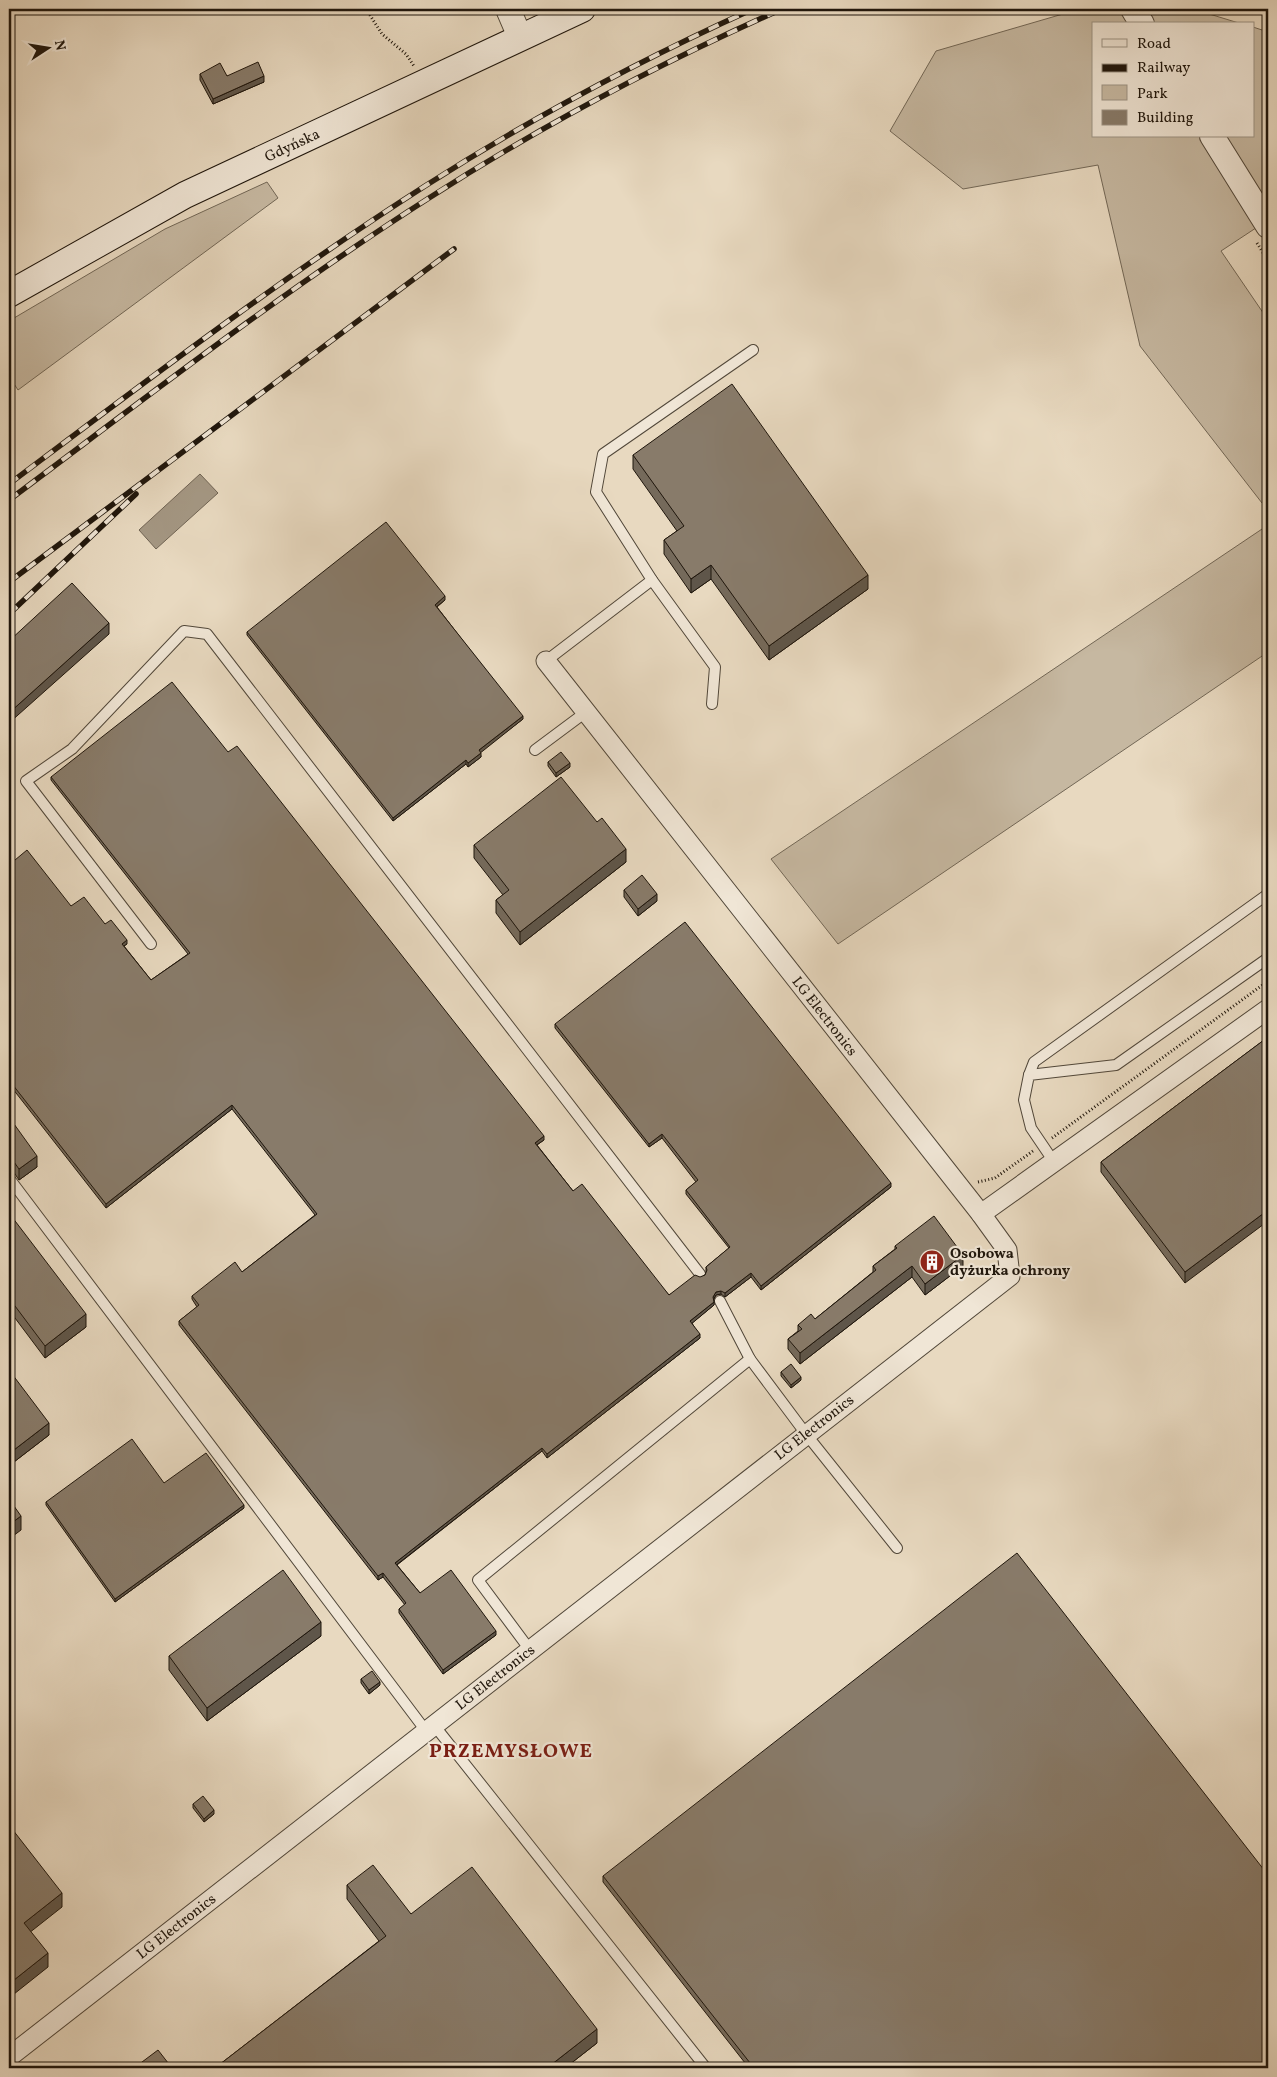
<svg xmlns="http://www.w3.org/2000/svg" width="1277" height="2077" viewBox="0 0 1277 2077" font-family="Vollkorn,serif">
<rect width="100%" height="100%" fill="#e8d9c0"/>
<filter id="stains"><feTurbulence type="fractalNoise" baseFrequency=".004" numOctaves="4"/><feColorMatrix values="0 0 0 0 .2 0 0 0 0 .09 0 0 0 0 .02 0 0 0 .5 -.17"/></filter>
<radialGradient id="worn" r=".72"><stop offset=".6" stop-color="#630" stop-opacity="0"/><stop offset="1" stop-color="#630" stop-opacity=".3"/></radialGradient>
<g fill="#c6b8a1" stroke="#726756">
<polygon points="1080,9 1193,9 1242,24 1093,24 1093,136 1253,136 1253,27 1268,32 1268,220 1221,251 1268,320 1268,502 1262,503 1140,346 1098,165 963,189 890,131 936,51"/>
<polygon points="267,182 278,198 18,390 9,376 9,321 165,229"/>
<polygon points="1268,525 1268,652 838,944 771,859"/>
</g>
<polygon fill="#a49783" stroke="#6f6353" points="200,474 218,493 156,549 139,530"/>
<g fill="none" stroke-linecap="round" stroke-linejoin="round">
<defs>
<g id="service">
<polyline points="546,661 652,580"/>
<polyline points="712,704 715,667 652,580 596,492 603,454 753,350"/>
<polyline points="535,750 586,712"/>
<polyline points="151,944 26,781 72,749 184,631 207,634 700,1274"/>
<polyline points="1029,1075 1034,1062 1268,894"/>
<polyline points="1054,1162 1031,1128 1024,1100 1029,1075 1116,1065 1268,958"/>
<polyline points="9,1178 426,1731"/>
<polyline points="720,1301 750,1359 806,1434 897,1548"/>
<polyline points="530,1650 478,1580 750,1359"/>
<polyline points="434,1725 706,2068"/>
</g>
<g id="minor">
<polyline points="981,1214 1268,1009"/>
<polyline points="9,2057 1010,1276 1007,1250 981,1214 546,661"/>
</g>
<g id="tertiary">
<polyline points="508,9 520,37"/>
<polyline points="1133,9 1142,24"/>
<polyline points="1212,136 1268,226"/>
</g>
<polyline id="secondary" points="9,294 185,195 582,9"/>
</defs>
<use href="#service" stroke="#514739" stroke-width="12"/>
<use href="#minor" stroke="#514739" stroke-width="21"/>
<use href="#tertiary" stroke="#514739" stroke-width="26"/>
<use href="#secondary" stroke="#1f160c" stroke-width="28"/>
<g stroke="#1f160c" stroke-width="3" stroke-dasharray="1 2.5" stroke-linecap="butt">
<polyline points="366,9 382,34 406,54 414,66"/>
<polyline points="1257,243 1268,261"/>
<polyline points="1052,1138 1268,981"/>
<polyline points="978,1182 995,1178 1033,1151"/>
</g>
<use href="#service" stroke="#f0e6d6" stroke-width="10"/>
<use href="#minor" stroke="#f0e6d6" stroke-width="19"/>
<use href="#tertiary" stroke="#f0e6d6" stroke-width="24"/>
<use href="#secondary" stroke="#f0e6d6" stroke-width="26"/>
<defs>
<g id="rail">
<path d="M9,484C145,382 281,278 425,186C530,119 640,60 753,9"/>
<path d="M9,500C147,397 283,291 429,198C541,126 660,63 782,9"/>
<polyline points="9,582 454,249"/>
<polyline points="9,614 136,494"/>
</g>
</defs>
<use href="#rail" stroke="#1f160c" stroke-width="5.5"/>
<use href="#rail" stroke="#f0e6d6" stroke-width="4" stroke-dasharray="11" stroke-linecap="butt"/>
</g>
<g fill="#756a5b" stroke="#1f160c">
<polygon points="200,74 227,76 264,82 213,104 200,80"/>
<polygon points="633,455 868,589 769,660 711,579 691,593 664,554 664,540 677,531 633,469"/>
<polygon points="445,600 437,607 523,719 480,752 481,757 468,767 466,764 393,821 247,635 247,632"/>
<polygon points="228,752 544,1140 537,1145 573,1191 669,1295 705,1275 706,1272 706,1267 729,1248 686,1194 686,1190 696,1182 662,1138 649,1147 555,1028 555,1024 891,1187 761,1290 751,1277 725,1297 721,1294 716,1295 714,1299 714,1305 692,1323 700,1338 547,1458 542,1451 397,1565 420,1593 496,1635 443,1674 399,1613 399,1609 405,1605 383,1577 378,1580 179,1325 179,1321 197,1307 192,1299 192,1296 242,1272 315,1215 232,1109 106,1208 9,1084 9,865 71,906 105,924 127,944 124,946 151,980 188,954 51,780 51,777"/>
<polygon points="548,762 570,767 556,777 548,766"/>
<polygon points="597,822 626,862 520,945 496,913 496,900 503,895 474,858 474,845"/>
<polygon points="624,890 657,901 638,916 624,897"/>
<polygon points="1268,1037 1185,1283 1101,1172 1101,1162"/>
<polygon points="9,1117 37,1167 19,1180 9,1165"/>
<polygon points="9,1213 86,1327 45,1358 9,1310"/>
<polygon points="895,1246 963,1266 925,1295 912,1277 800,1364 788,1349 788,1339 798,1331 798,1325 815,1319 873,1272 873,1266 895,1249"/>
<polygon points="9,1370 49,1435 10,1465 9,1463"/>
<polygon points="781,1372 801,1380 791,1388 781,1376"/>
<polygon points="164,1483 244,1508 115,1602 46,1505 46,1502"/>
<polygon points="321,1636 207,1721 169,1670 169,1656"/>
<polygon points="361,1679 380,1685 369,1694 361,1683"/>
<polygon points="193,1804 214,1814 204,1822 193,1808"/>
<polygon points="603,1876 1268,2068 749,2068 603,1882"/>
<polygon points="347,1885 411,1914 597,2043 565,2068 215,2068 379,1941 347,1899"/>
</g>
<g fill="#5f564a" stroke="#1f160c">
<polygon points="264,76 264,82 213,104 213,99"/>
<polygon points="711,565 711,579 691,593 691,579"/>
<polygon points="868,575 868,589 769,660 769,646"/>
<polygon points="445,596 445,600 435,608 435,605"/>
<polygon points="109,623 109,634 9,723 9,713"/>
<polygon points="523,716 523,719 479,754 479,750"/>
<polygon points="481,753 481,757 468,767 468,763"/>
<polygon points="466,760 466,764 393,821 393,818"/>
<polygon points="570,763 570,767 556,777 556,773"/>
<polygon points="626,849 626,862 520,945 520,932"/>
<polygon points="657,894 657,901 638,916 638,909"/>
<polygon points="127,940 127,944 122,947 122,944"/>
<polygon points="232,1105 232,1109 106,1208 106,1204"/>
<polygon points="662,1134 662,1138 649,1147 649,1144"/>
<polygon points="544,1136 544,1140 535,1146 535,1143"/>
<polygon points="37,1156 37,1167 19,1180 19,1169"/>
<polygon points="891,1183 891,1187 761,1290 761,1286"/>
<polygon points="1268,1210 1268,1221 1185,1283 1185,1272"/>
<polygon points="963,1255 963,1266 925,1295 925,1284"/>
<polygon points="912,1266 912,1277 800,1364 800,1353"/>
<polygon points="751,1273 751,1277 725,1297 725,1293"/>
<polygon points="721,1291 721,1294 716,1295 713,1300 713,1297 716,1292"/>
<polygon points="714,1302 714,1305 690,1325 690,1321"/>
<polygon points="86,1314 86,1327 45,1358 45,1346"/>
<polygon points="700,1334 700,1338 547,1458 547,1454"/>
<polygon points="801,1377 801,1380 791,1388 791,1385"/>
<polygon points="49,1423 49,1435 10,1465 10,1453"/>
<polygon points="542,1448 542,1451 395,1566 395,1563"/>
<polygon points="244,1505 244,1508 115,1602 115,1599"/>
<polygon points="21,1516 21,1530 9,1539 9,1525"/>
<polygon points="383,1573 383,1577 378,1580 378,1576"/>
<polygon points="321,1622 321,1636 207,1721 207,1708"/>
<polygon points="496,1631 496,1635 443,1674 443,1670"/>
<polygon points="380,1682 380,1685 369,1694 369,1690"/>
<polygon points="214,1810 214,1814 204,1822 204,1819"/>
<polygon points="62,1893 62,1907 24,1937 24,1923"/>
<polygon points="48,1953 48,1967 9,1998 9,1984"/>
<polygon points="597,2029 597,2043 565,2068 547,2068"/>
</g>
<g fill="#887b6a" stroke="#1f160c">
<polygon points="258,62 264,76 213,99 200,74 220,63 227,76"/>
<polygon points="732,384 868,575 769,646 711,565 691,579 664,540 684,526 633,455"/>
<polygon points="386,522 445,596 435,605 523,716 479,750 481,753 468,763 466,760 393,818 247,632"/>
<polygon points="72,583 109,623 9,713 9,641"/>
<polygon points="172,682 228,752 237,746 544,1136 535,1143 573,1191 582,1184 669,1295 695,1275 700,1277 705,1275 707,1270 706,1267 730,1247 686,1190 698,1180 662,1134 649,1144 555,1024 685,922 891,1183 761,1286 751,1273 725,1293 721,1291 716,1292 713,1297 714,1302 690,1321 700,1334 547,1454 542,1448 395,1563 420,1593 451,1570 496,1631 443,1670 399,1609 406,1603 383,1573 378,1576 179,1321 199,1305 192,1296 235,1262 242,1272 317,1214 232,1105 106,1204 9,1080 9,865 27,850 71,906 84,897 105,924 111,920 127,940 122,944 151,980 190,953 51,777"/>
<polygon points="561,752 570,763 556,773 548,762"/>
<polygon points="561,777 597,822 602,818 626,849 520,932 496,900 509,890 474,845"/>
<polygon points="642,875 657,894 638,909 624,890"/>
<polygon points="1268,1037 1268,1210 1185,1272 1101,1162"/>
<polygon points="9,1117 37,1156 19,1169 9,1155"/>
<polygon points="9,1213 86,1314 45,1346 9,1298"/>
<polygon points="934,1216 963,1255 925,1284 912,1266 800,1353 788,1339 802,1329 798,1325 811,1314 815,1319 876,1270 873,1266 897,1248 895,1246"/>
<polygon points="791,1364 801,1377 791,1385 781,1372"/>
<polygon points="9,1370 49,1423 10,1453 9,1451"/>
<polygon points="132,1439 164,1483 206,1453 244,1505 115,1599 46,1502"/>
<polygon points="9,1499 21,1516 9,1525"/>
<polygon points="1017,1553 1268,1875 1268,2068 754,2068 603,1876"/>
<polygon points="283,1570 321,1622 207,1708 169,1656"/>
<polygon points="372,1671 380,1682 369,1690 361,1679"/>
<polygon points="203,1796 214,1810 204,1819 193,1804"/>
<polygon points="9,1825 62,1893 24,1923 48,1953 9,1984"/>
<polygon points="373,1865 411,1914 472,1867 597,2029 547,2068 215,2068 386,1936 347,1885"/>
<polygon points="158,2050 172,2068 134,2068"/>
</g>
<defs>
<symbol id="building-disc" viewBox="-11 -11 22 22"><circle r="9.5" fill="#8f2418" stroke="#f0e6d6"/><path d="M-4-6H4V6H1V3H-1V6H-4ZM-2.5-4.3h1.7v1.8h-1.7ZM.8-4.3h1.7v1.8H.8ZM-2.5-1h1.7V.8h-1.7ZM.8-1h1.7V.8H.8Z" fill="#fff"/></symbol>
</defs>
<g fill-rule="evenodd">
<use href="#building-disc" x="918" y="1248" width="28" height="28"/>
</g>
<g text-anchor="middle" stroke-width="4.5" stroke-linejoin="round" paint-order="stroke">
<g font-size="15" fill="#1f160c" stroke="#f0e6d6">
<text transform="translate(292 145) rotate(-25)" y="5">Gdyńska</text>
<text transform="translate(825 1016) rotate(52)" y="5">LG Electronics</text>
<text transform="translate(814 1427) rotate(-38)" y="5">LG Electronics</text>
<text transform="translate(495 1677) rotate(-38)" y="5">LG Electronics</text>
<text transform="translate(176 1926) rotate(-38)" y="5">LG Electronics</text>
</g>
<g font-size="15" font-weight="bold" fill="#1f160c" stroke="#f0e6d6" text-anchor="start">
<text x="950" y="1258">Osobowa<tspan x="950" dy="17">dyżurka ochrony</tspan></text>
</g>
<g font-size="20" font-weight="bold" letter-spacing="1" fill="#7a1f14" stroke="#f0e6d6">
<text x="511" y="1757">PRZEMYSŁOWE</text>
</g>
</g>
<rect width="1277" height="2077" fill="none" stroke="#e8d9c0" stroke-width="30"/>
<rect x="10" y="10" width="1257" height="2057" fill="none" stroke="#1f160c" stroke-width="2.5"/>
<rect x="15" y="15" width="1247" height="2047" fill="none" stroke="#1f160c"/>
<rect x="1092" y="22" width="162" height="115" fill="#f0e6d6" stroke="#9c9385"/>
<rect x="1102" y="39" width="25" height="8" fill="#f0e6d6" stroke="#9c9385"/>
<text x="1137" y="48" font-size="15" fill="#1f160c">Road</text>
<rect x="1102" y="64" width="25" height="8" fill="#1f160c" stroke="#9c9385"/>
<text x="1137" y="72" font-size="15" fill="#1f160c">Railway</text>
<rect x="1102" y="85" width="25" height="15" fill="#c6b8a1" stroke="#9c9385"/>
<text x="1137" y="98" font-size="15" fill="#1f160c">Park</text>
<rect x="1102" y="110" width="25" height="15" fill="#887b6a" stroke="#9c9385"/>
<text x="1137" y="122" font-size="15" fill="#1f160c">Building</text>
<g transform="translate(48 48) rotate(78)" stroke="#f0e6d6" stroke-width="4" paint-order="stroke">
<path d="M0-4L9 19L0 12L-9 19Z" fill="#1f160c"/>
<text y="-8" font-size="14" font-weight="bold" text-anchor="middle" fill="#1f160c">N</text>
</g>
<rect width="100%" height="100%" filter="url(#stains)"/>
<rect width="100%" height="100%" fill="url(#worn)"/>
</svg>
